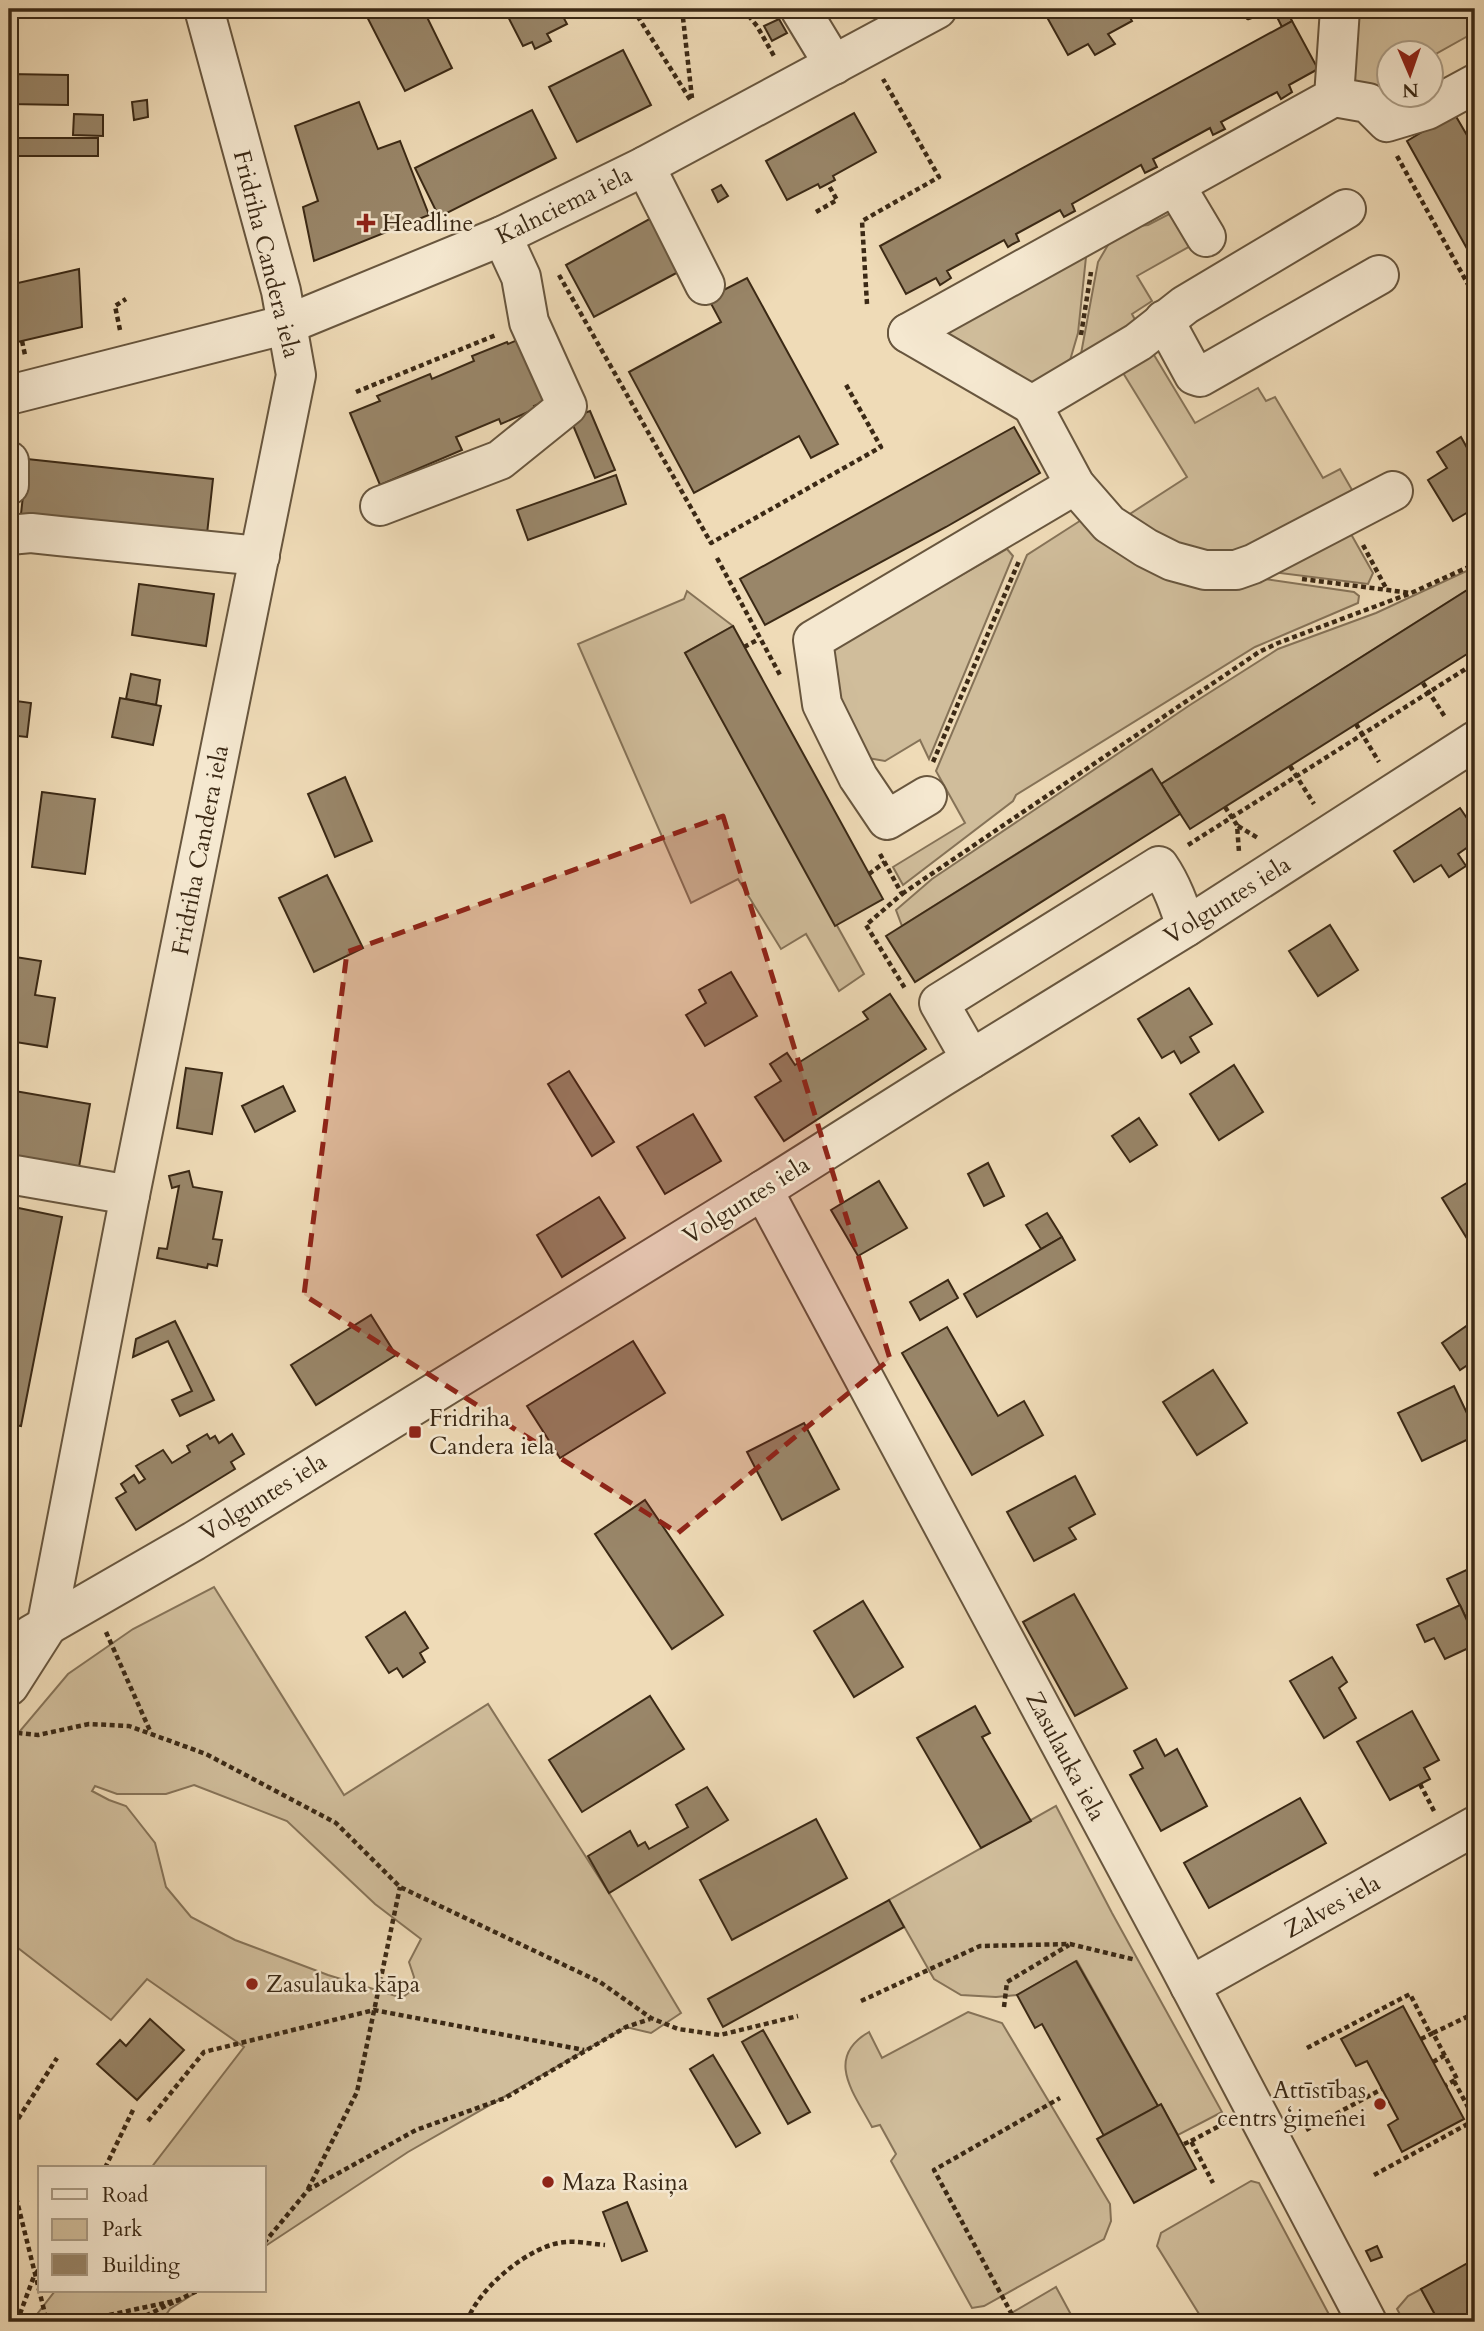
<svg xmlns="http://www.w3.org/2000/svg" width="1484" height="2331" viewBox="0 0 1484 2331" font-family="Cardo,serif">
<rect width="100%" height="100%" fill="#efdbb7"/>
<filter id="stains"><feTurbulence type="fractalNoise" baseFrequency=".00286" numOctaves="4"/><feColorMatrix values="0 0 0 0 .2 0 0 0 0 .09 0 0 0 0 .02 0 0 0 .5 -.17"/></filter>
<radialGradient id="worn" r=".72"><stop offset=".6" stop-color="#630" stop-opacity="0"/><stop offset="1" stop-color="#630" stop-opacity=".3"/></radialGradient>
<g fill="#d0bd9b" stroke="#867358" stroke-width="2" fill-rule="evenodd">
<polygon points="1351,9 1475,9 1475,32 1432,56 1432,52 1390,52 1389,79 1364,93 1341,87"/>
<polygon points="1173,212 1192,245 1137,276 1152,301 1132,314 1141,331 1078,370 1098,262 1118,228 1148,225"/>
<polygon points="1081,249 1086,257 1078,333 1066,374 1035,390 949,342 948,326"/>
<polygon points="1148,345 1195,423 1258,388 1266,401 1275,397 1323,478 1340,469 1359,502 1220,563 1119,521 1187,477 1120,368"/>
<polygon points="1086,517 1244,576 1354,592 1359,596 1358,603 1255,647 1016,795 1013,801 903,885 893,867 965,823 936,771 1027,555"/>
<polygon points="1347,527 1373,573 1368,584 1255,570"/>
<polygon points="1007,549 1013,556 929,759 920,740 885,761 868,758 855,748 828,656 838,646"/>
<polygon points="1475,567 1475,585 1161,784 1151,769 902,926 896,910 932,879 1190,705 1278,649 1376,613"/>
<polygon points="687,591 733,626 685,653 864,974 839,991 806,934 781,949 738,879 691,903 578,644 684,599"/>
<path d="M214,1587L344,1795L488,1704L609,1893L681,2013L651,2033L626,2027L408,2152L264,2247V2168H151L244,2047L147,1979L111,2020L9,1941V1744L68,1674L133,1629ZM194,1785L287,1821L375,1904L421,1939L409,1962L414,1977L412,1990L402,1998L328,1975L235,1940L191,1917L166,1887L155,1843L126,1806L109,1800L92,1791L95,1786L117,1794H166Z"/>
<polygon points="1056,1806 1112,1913 1222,2112 1178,2135 1161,2105 1158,2106 1077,1961 1017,1995 996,1997 961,1995 934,1979 889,1900"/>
<path d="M968,2012L1002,2023L1110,2204L1111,2221L1104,2239L984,2306L972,2308L891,2161L896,2154L880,2125L872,2127C854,2093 824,2058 869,2032L882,2058Z"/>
<polygon points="1251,2181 1259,2183 1333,2322 1204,2322 1157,2246 1161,2233"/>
<polygon points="1056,2287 1075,2322 996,2322"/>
<polygon points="1421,2289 1439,2322 1404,2322 1397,2309 1408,2296"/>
<polygon points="55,2291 198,2291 170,2309 161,2322 31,2322"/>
</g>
<g fill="#998669" stroke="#3b2915" stroke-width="2">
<polygon points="363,9 423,9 452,68 405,91"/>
<polygon points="504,9 559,9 567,24 547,34 551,41 535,49 532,42 523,46"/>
<polygon points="1046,9 1125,9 1132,21 1108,34 1115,44 1095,55 1088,44 1068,55 1043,10"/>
<polygon points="1273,9 1286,9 1292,21 1282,27"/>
<polygon points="779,19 787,33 772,41 764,26"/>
<polygon points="1292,21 1318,69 1289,85 1292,92 1281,99 1277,92 1221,122 1225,129 1213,135 1210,128 1153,159 1157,167 1145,173 1141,165 1072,204 1075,211 1064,217 1060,210 1016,234 1019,241 1013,244 1008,247 1004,240 947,271 951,278 940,285 936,278 906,294 880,246"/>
<polygon points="623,50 651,105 577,142 549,87"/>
<polygon points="9,74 68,75 68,105 9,104"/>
<polygon points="147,100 148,117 134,120 132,102"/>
<polygon points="359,102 378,149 400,141 429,215 314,261 303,207 318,201 295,126"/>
<polygon points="532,110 556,158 439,217 415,168"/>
<polygon points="854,113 876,152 833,176 835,180 820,188 818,184 787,200 766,161"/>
<polygon points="1454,113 1475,149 1475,263 1407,141"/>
<polygon points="74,114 103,115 103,136 73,135"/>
<rect x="9" y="138" width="89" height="18"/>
<polygon points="721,185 728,196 718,202 712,190"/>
<polygon points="653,217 682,270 594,317 566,265"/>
<polygon points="79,269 82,327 9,344 9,285"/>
<polygon points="747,278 838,444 811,458 799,436 694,493 629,372 721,322 708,298"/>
<polygon points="522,338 548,400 534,406 535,409 501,424 499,419 456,437 462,450 380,485 350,413 380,401 377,396 430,374 432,379 474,361 472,356 507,342 508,344"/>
<polygon points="590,411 615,470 595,478 570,418"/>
<polygon points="1014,427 1040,473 946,527 765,625 740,579"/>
<polygon points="1461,437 1470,453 1475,450 1475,508 1453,521 1428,480 1447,468 1437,452"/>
<polygon points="27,459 213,479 207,534 21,514"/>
<polygon points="616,475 626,504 528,540 517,510"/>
<polygon points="139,584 214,594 206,646 132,635"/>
<polygon points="1475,585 1475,649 1190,829 1161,784"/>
<polygon points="733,626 883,899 835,926 685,653"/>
<polygon points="131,674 160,680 156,705 126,699"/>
<polygon points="120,698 161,706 153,745 112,737"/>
<polygon points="9,700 31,703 27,737 9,735"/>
<polygon points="1152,769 1180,814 915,982 886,936"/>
<polygon points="345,777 372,841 335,857 308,794"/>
<polygon points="42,792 95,799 85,874 32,867"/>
<polygon points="1460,808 1475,830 1475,842 1458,854 1466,866 1449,877 1441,865 1414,882 1394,851"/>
<polygon points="327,875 363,948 314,972 279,898"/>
<polygon points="1330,925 1358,970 1318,996 1289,951"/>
<polygon points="9,956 41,961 35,995 55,998 47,1047 9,1041"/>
<polygon points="731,972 757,1016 705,1046 686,1015 706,1003 699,990"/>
<polygon points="1189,988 1212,1024 1190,1037 1199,1052 1181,1063 1174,1051 1162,1058 1138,1019"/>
<polygon points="890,994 926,1049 784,1141 755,1097 781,1081 770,1064 787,1053 795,1065 868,1019 863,1012"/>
<polygon points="1234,1065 1263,1112 1219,1140 1190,1094"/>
<polygon points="186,1068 222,1073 212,1134 177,1128"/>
<polygon points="569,1071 614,1142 592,1156 548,1084"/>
<polygon points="283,1086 295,1111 255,1132 242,1106"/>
<polygon points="9,1090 90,1104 79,1167 9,1155"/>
<polygon points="693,1114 721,1161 665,1194 637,1147"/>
<polygon points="1139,1118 1157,1145 1130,1162 1112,1136"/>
<polygon points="988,1163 1004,1196 984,1206 968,1174"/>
<polygon points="189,1171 193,1187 222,1192 213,1239 222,1240 217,1266 208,1264 207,1268 157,1258 159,1248 167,1249 179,1186 172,1188 169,1176"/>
<polygon points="1475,1178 1475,1249 1474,1250 1442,1198"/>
<polygon points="879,1181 907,1228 858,1256 831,1210"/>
<polygon points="599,1197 625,1238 562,1277 537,1235"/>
<polygon points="9,1206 62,1217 21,1426 9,1424"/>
<polygon points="1047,1213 1062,1237 1041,1249 1026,1225"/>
<polygon points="1062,1237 1075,1260 977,1317 964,1294"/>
<polygon points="948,1280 958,1298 920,1320 910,1302"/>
<polygon points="371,1315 396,1355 316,1405 291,1365"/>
<polygon points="1475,1320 1475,1360 1460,1370 1442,1343"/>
<polygon points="175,1321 214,1400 180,1416 172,1400 192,1391 168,1341 133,1357 136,1339"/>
<polygon points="947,1327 998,1416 1024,1401 1043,1435 972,1475 902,1353"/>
<polygon points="633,1341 665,1393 560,1458 527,1406"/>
<polygon points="1213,1370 1247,1423 1197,1455 1163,1402"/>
<polygon points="1454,1386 1475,1430 1475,1436 1422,1461 1398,1413"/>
<polygon points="804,1423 839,1489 782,1520 747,1452"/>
<polygon points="207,1434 210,1439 215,1436 219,1443 232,1434 244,1454 231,1462 235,1469 136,1530 116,1498 126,1492 121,1484 134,1475 139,1483 145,1479 136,1466 163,1450 172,1463 190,1452 187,1446"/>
<polygon points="1075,1476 1095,1514 1069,1528 1076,1539 1034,1561 1007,1512"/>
<polygon points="645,1500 723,1615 672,1649 595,1534"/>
<polygon points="1475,1566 1475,1624 1470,1626 1447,1579"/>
<polygon points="1074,1594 1127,1688 1075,1716 1023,1622"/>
<polygon points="863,1601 903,1667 854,1697 814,1631"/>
<polygon points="1460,1605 1475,1638 1475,1645 1445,1659 1434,1638 1425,1642 1417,1625"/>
<polygon points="405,1612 428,1648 420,1653 425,1662 403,1677 397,1668 389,1673 366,1637"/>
<polygon points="1332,1657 1347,1682 1339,1688 1356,1718 1324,1738 1290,1681"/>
<polygon points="650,1696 684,1749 582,1812 549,1760"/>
<polygon points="975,1706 990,1733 982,1737 1031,1821 981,1848 917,1738"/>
<polygon points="1412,1711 1439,1760 1424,1768 1430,1779 1390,1800 1357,1742"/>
<polygon points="1156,1739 1165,1756 1177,1749 1207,1806 1161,1831 1130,1775 1143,1768 1134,1751"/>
<polygon points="707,1787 728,1820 609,1893 588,1856 630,1831 638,1846 645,1842 649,1849 688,1827 676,1805"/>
<polygon points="1300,1798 1326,1843 1209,1908 1184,1863"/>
<polygon points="816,1819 847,1878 732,1940 700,1880"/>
<polygon points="889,1900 904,1927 723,2027 708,1999"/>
<polygon points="1076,1961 1158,2106 1104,2136 1042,2024 1035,2028 1017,1995"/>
<polygon points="1403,2006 1464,2119 1402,2152 1388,2125 1398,2119 1382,2089 1367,2061 1356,2066 1341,2039"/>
<polygon points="150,2019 184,2050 137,2100 97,2064 120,2040 126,2046"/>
<polygon points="763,2030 810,2112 788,2124 742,2042"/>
<polygon points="713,2055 760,2133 736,2147 690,2069"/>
<polygon points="1161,2104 1196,2169 1134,2203 1097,2139"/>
<polygon points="627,2202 647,2251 622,2261 603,2212"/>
<polygon points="1377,2246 1382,2257 1371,2261 1366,2251"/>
<polygon points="1475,2259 1475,2322 1439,2322 1421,2289"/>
</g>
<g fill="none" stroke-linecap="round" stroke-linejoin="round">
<defs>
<g id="minor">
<polyline points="800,9 834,65"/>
<polyline points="1334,97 1368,103 1387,122 1427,110 1475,84"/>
<polyline points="645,166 705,285"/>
<polyline points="1175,185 1206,237"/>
<polyline points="1164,320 1194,375 1200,377 1379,275"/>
<polyline points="908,333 1032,405 1075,485 1109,524 1146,548 1172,561 1205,570 1236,570 1253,564 1393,491"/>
<polyline points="908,333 1334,97 1340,9"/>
<polyline points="9,395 288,324 502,236 645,166 937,9"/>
<polyline points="1032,405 1138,342 1185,305 1346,209"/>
<polyline points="9,461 9,485"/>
<polyline points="380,506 500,460 567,406 529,322 521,277 502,236"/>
<polyline points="9,535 31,533 59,536 260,556"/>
<polyline points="927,796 887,820 858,777 822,704 813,640 1075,485"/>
<path d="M971,1059L939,1003L1159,866C1172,885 1179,905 1186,927"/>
<polyline points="9,1174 130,1195"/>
<polyline points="763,1190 1178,1963 1367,2322"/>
<polyline points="31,1635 194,1541 763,1190 942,1077 1186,927 1475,741"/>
<polyline points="9,1686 46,1628 130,1195 296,375 281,291 204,9"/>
<polyline points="1190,1986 1475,1826"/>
</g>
</defs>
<use href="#minor" stroke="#68563e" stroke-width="42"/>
<g stroke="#3b2915" stroke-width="4.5" stroke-dasharray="5 3.5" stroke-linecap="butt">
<polyline points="633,9 691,101"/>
<polyline points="682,9 692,98"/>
<polyline points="743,9 757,26 774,56"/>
<polyline points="1244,9 1248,18 1274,10"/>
<polyline points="1397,156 1475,297"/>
<polyline points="816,212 837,200 828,184"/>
<polyline points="559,275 711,543 881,447 845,383"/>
<polyline points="9,283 9,285"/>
<polyline points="867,304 862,221 939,177 883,79"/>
<polyline points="120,330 115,306 126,299"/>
<polyline points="1081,335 1091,272"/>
<polyline points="22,341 25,355"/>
<polyline points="356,392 496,335"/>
<polyline points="1363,545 1387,590"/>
<polyline points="717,558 780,675"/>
<polyline points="1302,579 1411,593 1475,564"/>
<polyline points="744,647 759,639"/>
<polyline points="1423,683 1445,717"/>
<polyline points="1356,724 1379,762"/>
<polyline points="933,762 1019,561"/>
<polyline points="1290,766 1314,804"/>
<polyline points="1225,807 1237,825 1239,852"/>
<polyline points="1238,826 1258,838"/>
<polyline points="1188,845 1475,663"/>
<polyline points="880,854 902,894 866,925 906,990"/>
<polyline points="869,874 885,862"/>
<polyline points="902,894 1259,652 1278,643 1411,593"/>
<polyline points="106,1632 151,1733"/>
<polyline points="9,1732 38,1735 89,1724 129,1726 206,1754 336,1823 400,1887 600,1982 651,2018 678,2029 720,2035 798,2016"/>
<polyline points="1420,1784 1434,1811"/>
<polyline points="861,2001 980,1946 1070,1944 1136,1960"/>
<polyline points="1004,2007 1007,1982 1069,1945"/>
<polyline points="1433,2033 1475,2013"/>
<polyline points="1421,2039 1433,2033 1457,2079 1446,2085"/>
<polyline points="1307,2048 1410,1994 1431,2035"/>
<polyline points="1433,2062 1445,2055"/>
<polyline points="1454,2081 1475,2120"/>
<polyline points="148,2121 204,2052 374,2010 584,2050"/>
<polyline points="1306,2130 1382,2089"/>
<polyline points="9,2133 57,2058"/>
<polyline points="1191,2141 1225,2123"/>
<polyline points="1184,2144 1191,2141 1213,2183"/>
<polyline points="105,2168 133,2110"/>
<polyline points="1374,2175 1475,2120"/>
<polyline points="9,2182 16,2197 47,2322"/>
<polyline points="308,2189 357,2092 400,1887"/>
<polyline points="264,2243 308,2190 416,2130 505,2098 626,2027 650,2019"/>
<polyline points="17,2322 34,2276 40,2268"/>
<polyline points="76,2322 179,2300"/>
<polyline points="140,2322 147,2315 197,2291"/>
<path d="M467,2322C477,2289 531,2244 566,2242C578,2241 592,2244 605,2245"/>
<polyline points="1016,2322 934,2170 1060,2098"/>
</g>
<use href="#minor" stroke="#f5e8d0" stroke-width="38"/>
</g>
<path fill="#8f2418" fill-opacity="0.2" stroke="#8f2418" stroke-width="5" stroke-dasharray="14 9" stroke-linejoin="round" d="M723,816L890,1359L678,1533L304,1295L347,952Z"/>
<g fill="#8f2418" stroke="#f5e8d0" stroke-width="2.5">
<path d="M362.5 212.5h7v7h7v7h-7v7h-7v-7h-7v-7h7z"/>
<rect x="408" y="1425" width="14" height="14" rx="3.5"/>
<circle cx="252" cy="1984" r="7"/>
<circle cx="1380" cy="2104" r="7"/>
<circle cx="548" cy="2182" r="7"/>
</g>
<g text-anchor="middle" stroke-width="5" stroke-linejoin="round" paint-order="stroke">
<g font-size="24" fill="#3b2915" stroke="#f5e8d0">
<text transform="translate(564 205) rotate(-26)" y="8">Kalnciema iela</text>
<text transform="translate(267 254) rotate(76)" y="8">Fridriha Candera iela</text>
<text transform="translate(200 850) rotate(-79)" y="8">Fridriha Candera iela</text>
<text transform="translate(1227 900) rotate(-32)" y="8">Volguntes iela</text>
<text transform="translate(746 1200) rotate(-32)" y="8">Volguntes iela</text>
<text transform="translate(263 1497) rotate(-32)" y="8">Volguntes iela</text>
<text transform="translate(1066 1756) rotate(62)" y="8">Zasulauka iela</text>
<text transform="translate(1332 1906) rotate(-29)" y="8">Zalves iela</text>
</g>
<g font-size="24" fill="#3b2915" stroke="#f5e8d0" text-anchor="start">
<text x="382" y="231">Headline</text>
<text x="429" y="1426">Fridriha<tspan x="429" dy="28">Candera iela</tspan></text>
<text x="266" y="1992">Zasulauka kāpa</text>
<text x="1366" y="2098" text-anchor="end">Attīstības<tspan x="1366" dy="28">centrs ģimenei</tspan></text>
<text x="562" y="2190">Maza Rasiņa</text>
</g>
</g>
<rect width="1484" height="2331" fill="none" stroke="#efdbb7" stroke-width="35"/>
<rect x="10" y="10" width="1463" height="2310" fill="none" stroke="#3b2915" stroke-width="3.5"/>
<rect x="18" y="18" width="1449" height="2296" fill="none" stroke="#3b2915" stroke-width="2"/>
<rect x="38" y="2166" width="228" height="126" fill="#f5e8d0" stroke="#ab9c85" stroke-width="2"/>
<rect x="52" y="2189" width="35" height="10" fill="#f5e8d0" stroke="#ab9c85" stroke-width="2"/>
<text x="102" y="2202" font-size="21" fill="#3b2915">Road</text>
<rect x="52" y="2219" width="35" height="21" fill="#d0bd9b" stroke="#ab9c85" stroke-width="2"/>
<text x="102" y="2236" font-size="21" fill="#3b2915">Park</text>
<rect x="52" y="2254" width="35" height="21" fill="#998669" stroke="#ab9c85" stroke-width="2"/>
<text x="102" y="2272" font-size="21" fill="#3b2915">Building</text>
<g transform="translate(1410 74) rotate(178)"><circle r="33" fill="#f5e8d0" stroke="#ab9c85" stroke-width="2"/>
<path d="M0-5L12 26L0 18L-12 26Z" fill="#8f2418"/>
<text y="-10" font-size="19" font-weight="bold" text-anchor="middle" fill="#3b2915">N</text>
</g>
<rect width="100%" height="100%" filter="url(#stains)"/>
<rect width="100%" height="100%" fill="url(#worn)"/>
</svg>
